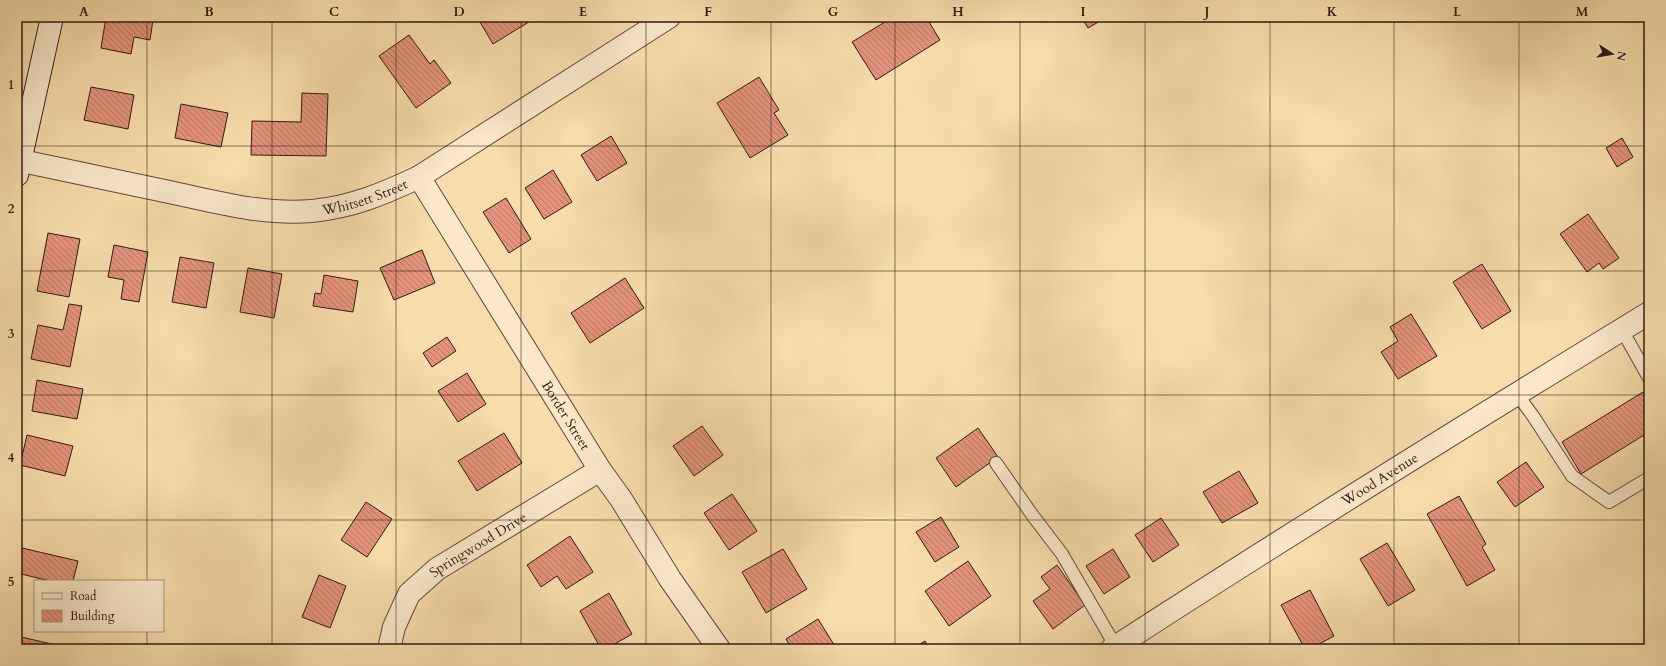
<svg xmlns="http://www.w3.org/2000/svg" width="1666" height="666" viewBox="0 0 1666 666" font-family="Cardo,serif">
<defs>
<pattern id="building-back-hatch" width="6" height="6" patternUnits="userSpaceOnUse"><rect width="6" height="6" fill="#e4937c"/><path d="M-1 5l2 2M0 0l6 6M5-1l2 2" fill="none" stroke="#b97764"/></pattern>
</defs>
<rect width="100%" height="100%" fill="#f8dcac"/>
<filter id="stains"><feTurbulence type="fractalNoise" baseFrequency=".005" numOctaves="4"/><feColorMatrix values="0 0 0 0 .2 0 0 0 0 .09 0 0 0 0 .02 0 0 0 .5 -.17"/></filter>
<radialGradient id="worn" r=".72"><stop offset=".6" stop-color="#630" stop-opacity="0"/><stop offset="1" stop-color="#630" stop-opacity=".3"/></radialGradient>
<g fill="url(#building-back-hatch)" stroke="#2e1a10">
<polygon points="106,17 136,17 153,20 150,40 134,37 131,54 101,48"/>
<polygon points="477,17 531,17 532,20 493,44"/>
<polygon points="893,17 926,17 940,40 876,80 852,42"/>
<polygon points="1081,17 1107,17 1088,28"/>
<polygon points="409,35 430,64 434,60 451,83 416,108 379,56"/>
<polygon points="759,77 779,110 774,113 788,135 750,158 717,103"/>
<polygon points="91,87 134,95 128,129 84,120"/>
<polygon points="302,93 328,94 326,156 251,155 252,121 301,122"/>
<polygon points="181,104 228,113 221,147 175,138"/>
<polygon points="611,136 627,163 597,181 581,155"/>
<polygon points="1622,138 1633,157 1617,167 1606,148"/>
<polygon points="553,170 572,202 544,219 525,188"/>
<polygon points="506,198 531,239 509,253 483,212"/>
<polygon points="1588,214 1619,258 1603,269 1599,263 1587,272 1560,234"/>
<polygon points="48,233 80,239 69,297 37,291"/>
<polygon points="114,245 148,252 139,302 121,299 124,280 108,277"/>
<polygon points="422,250 435,283 394,300 380,268"/>
<polygon points="180,257 214,263 206,308 172,302"/>
<polygon points="1482,264 1511,311 1482,329 1453,282"/>
<polygon points="248,268 282,274 274,318 240,312"/>
<polygon points="324,275 358,281 353,312 313,306 315,293 321,294"/>
<polygon points="625,278 644,308 590,343 571,313"/>
<polygon points="69,304 82,306 70,367 31,359 38,325 63,330"/>
<polygon points="1411,314 1437,356 1398,379 1381,352 1398,341 1390,327"/>
<polygon points="447,337 456,351 432,367 423,353"/>
<polygon points="467,373 486,404 458,422 438,391"/>
<polygon points="37,380 83,389 77,419 32,411"/>
<polygon points="1643,392 1649,402 1649,432 1581,474 1562,442"/>
<polygon points="702,426 723,455 694,476 673,446"/>
<polygon points="978,428 998,457 956,487 936,458"/>
<polygon points="504,433 522,463 477,491 458,461"/>
<polygon points="27,435 73,446 65,476 20,465"/>
<polygon points="1526,462 1544,487 1515,507 1497,482"/>
<polygon points="1239,471 1258,503 1222,523 1203,492"/>
<polygon points="732,494 757,531 729,550 704,513"/>
<polygon points="1459,496 1486,544 1482,547 1495,570 1467,586 1427,514"/>
<polygon points="366,502 392,519 367,557 341,540"/>
<polygon points="941,517 959,547 935,562 916,532"/>
<polygon points="1161,518 1179,545 1153,562 1135,535"/>
<polygon points="570,536 593,572 566,589 557,576 541,587 527,565"/>
<polygon points="1387,543 1415,590 1388,606 1360,559"/>
<polygon points="22,548 78,561 73,581 50,581 17,573"/>
<polygon points="783,549 807,589 766,613 742,572"/>
<polygon points="1113,549 1130,577 1104,594 1086,566"/>
<polygon points="968,561 991,596 949,626 925,591"/>
<polygon points="1057,565 1085,605 1053,629 1033,601 1050,589 1041,577"/>
<polygon points="319,575 346,586 330,628 302,617"/>
<polygon points="1310,590 1334,636 1310,649 1305,649 1281,605"/>
<polygon points="609,593 632,634 606,649 601,649 580,611"/>
<polygon points="818,619 836,648 792,649 786,639"/>
<polygon points="17,636 56,645 55,649 17,649"/>
<polygon points="925,641 929,649 912,649"/>
</g>
<g fill="none" stroke-linecap="round" stroke-linejoin="round">
<defs>
<g id="lane">
<polyline points="1622,330 1649,378"/>
<polyline points="1516,393 1533,416 1572,476 1609,502 1649,478"/>
<polyline points="996,463 1033,516 1062,554 1116,647"/>
</g>
<g id="street">
<path id="s1" d="M17,160C69,171 122,182 174,193C220,203 265,215 312,211C352,207 383,194 419,177L669,17"/>
<path id="s2" d="M419,177L600,470L621,499L670,579L719,649"/>
<path id="s3" d="M389,649L394,627L409,594L437,569L600,470"/>
<path id="s4" d="M1112,649C1289,534 1469,423 1649,313"/>
</g>
<polyline id="secondary" points="17,175 52,17"/>
</defs>
<use href="#lane" stroke="#604a37" stroke-width="14"/>
<use href="#street" stroke="#604a37" stroke-width="24"/>
<use href="#secondary" stroke="#2e1a10" stroke-width="24"/>
<use href="#lane" stroke="#fae8c9" stroke-width="12"/>
<use href="#street" stroke="#fae8c9" stroke-width="22"/>
<use href="#secondary" stroke="#fae8c9" stroke-width="22"/>
</g>
<path fill="none" stroke="#2e1a10" stroke-width="1" stroke-opacity="0.55" d="M147,17V581M272,17V649M396,17V649M521,17V649M646,17V649M771,17V649M895,17V649M1020,17V649M1145,17V649M1270,17V649M1394,17V649M1519,17V649M17,146H1649M17,271H1649M17,395H1649M17,520H1649M147,631V649"/>
<g text-anchor="middle" stroke-width="3.5" stroke-linejoin="round" paint-order="stroke">
<g font-size="14" fill="#2e1a10" stroke="#fae8c9">
<text dy="5" stroke="none"><textPath href="#s1" startOffset="355">Whitsett Street</textPath></text>
<text dy="5" stroke="none"><textPath href="#s2" startOffset="280">Border Street</textPath></text>
<text dy="5" stroke="none"><textPath href="#s4" startOffset="317">Wood Avenue</textPath></text>
<text dy="5" stroke="none"><textPath href="#s3" startOffset="144">Springwood Drive</textPath></text>
</g>
</g>
<rect width="1666" height="666" fill="none" stroke="#f8dcac" stroke-width="44"/>
<rect x="34" y="580" width="130" height="52" fill="#fae8c9" stroke="#a8967f"/>
<rect x="42" y="593" width="20" height="6" fill="#fae8c9" stroke="#a8967f"/>
<text x="70" y="600" font-size="12" fill="#2e1a10">Road</text>
<rect x="42" y="610" width="20" height="12" fill="url(#building-back-hatch)" stroke="#a8967f"/>
<text x="70" y="620" font-size="12" fill="#2e1a10">Building</text>
<g transform="translate(1612 54) rotate(102)" stroke="#fae8c9" stroke-width="3" paint-order="stroke">
<path d="M0-3L7 15L0 10L-7 15Z" fill="#2e1a10"/>
<text y="-6" font-size="11" font-weight="bold" text-anchor="middle" fill="#2e1a10">N</text>
</g>
<rect x="22" y="22" width="1622" height="622" fill="none" stroke="#2e1a10" stroke-width="1.5"/>
<g font-size="13" text-anchor="middle" font-weight="bold" fill="#2e1a10">
<text x="84" y="16">A</text>
<text x="209" y="16">B</text>
<text x="334" y="16">C</text>
<text x="459" y="16">D</text>
<text x="583" y="16">E</text>
<text x="708" y="16">F</text>
<text x="833" y="16">G</text>
<text x="958" y="16">H</text>
<text x="1083" y="16">I</text>
<text x="1207" y="16">J</text>
<text x="1332" y="16">K</text>
<text x="1457" y="16">L</text>
<text x="1582" y="16">M</text>
<text x="11" y="89">1</text>
<text x="11" y="213">2</text>
<text x="11" y="338">3</text>
<text x="11" y="462">4</text>
<text x="11" y="586">5</text>
</g>
<rect width="100%" height="100%" filter="url(#stains)"/>
<rect width="100%" height="100%" fill="url(#worn)"/>
</svg>
